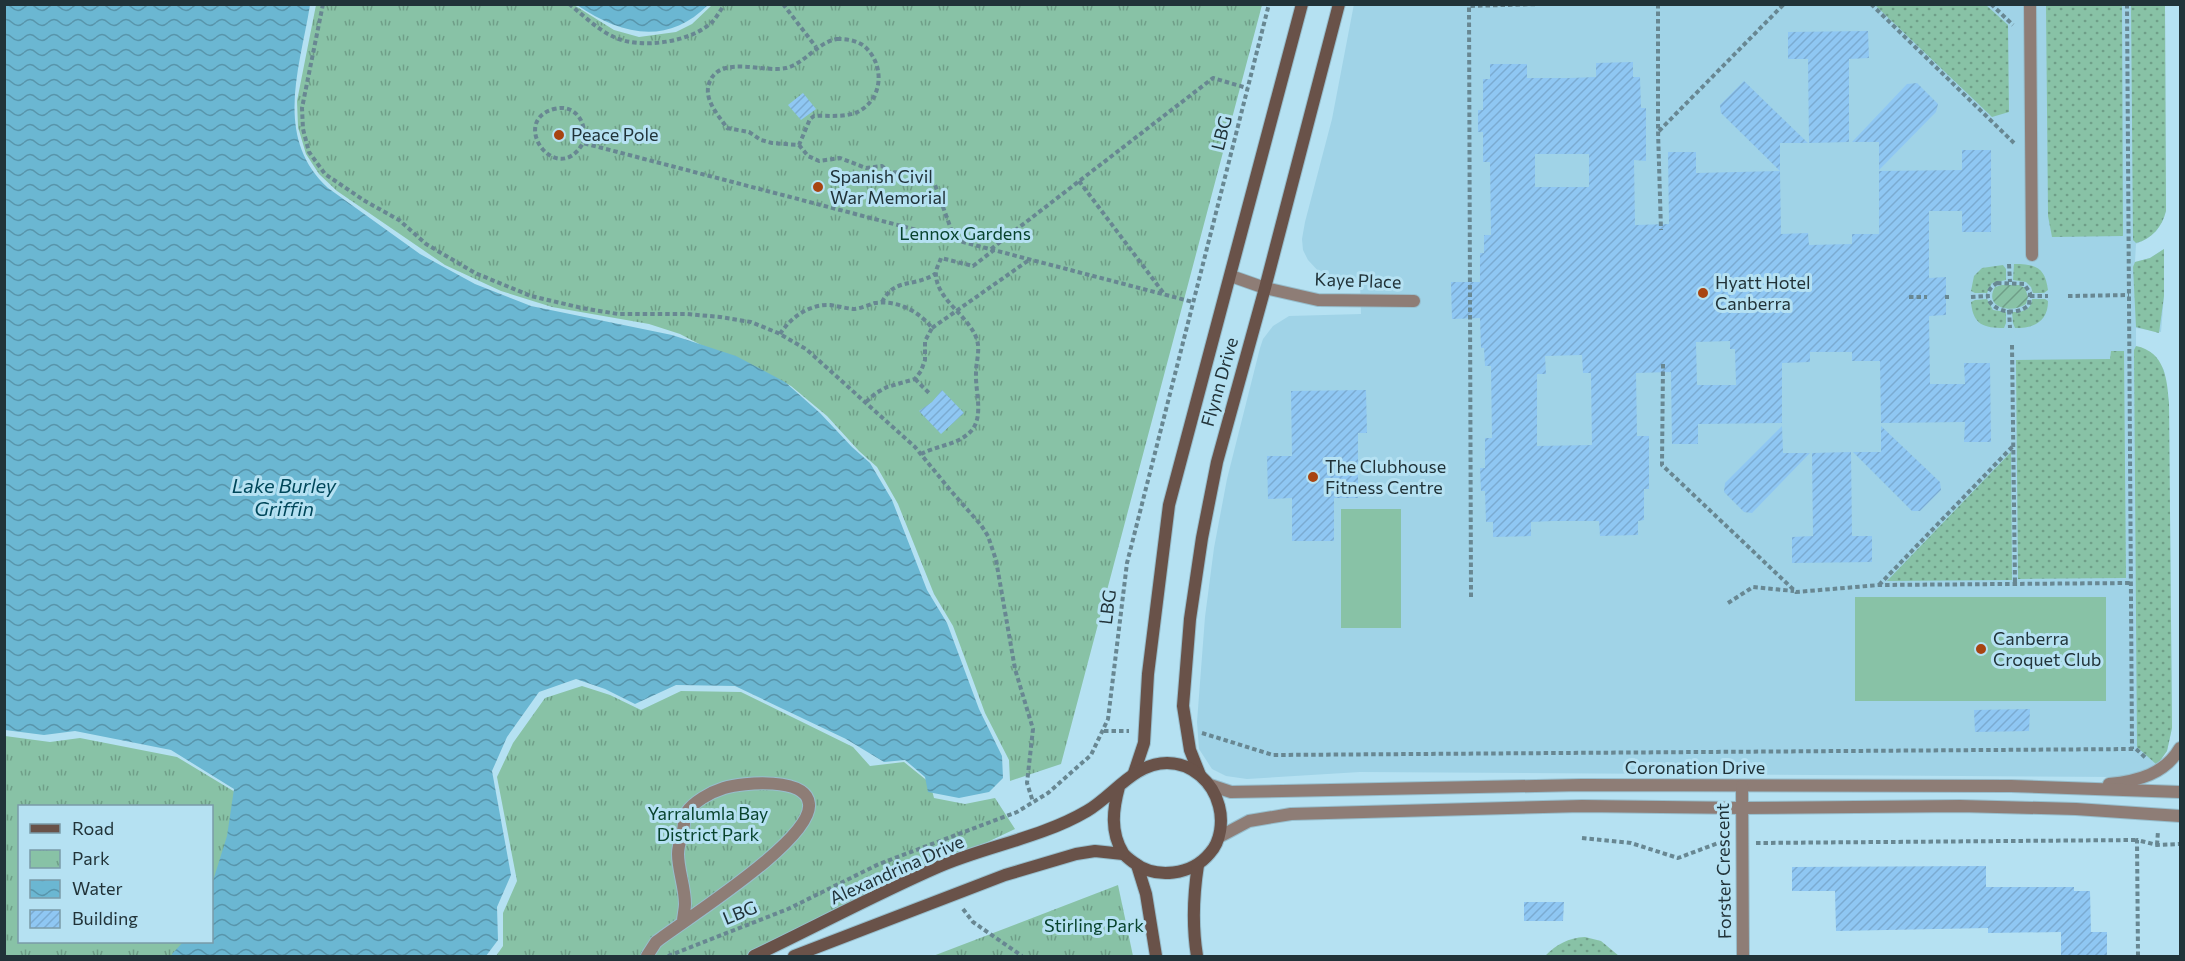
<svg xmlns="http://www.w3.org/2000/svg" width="2185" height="961" viewBox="0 0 2185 961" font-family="Commissioner,sans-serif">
<defs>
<pattern id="grass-dots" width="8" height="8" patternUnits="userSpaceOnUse" patternTransform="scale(1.5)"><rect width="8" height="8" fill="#88c2a6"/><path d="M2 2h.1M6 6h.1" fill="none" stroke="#6f9e88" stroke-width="1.8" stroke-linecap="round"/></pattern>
<pattern id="park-tufts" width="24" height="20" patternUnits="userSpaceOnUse" patternTransform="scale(1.5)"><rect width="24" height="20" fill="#88c2a6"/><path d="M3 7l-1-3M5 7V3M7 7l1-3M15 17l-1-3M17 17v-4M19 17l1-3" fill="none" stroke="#6f9e88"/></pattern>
<pattern id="garden-furrows" width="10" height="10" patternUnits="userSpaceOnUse" patternTransform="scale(1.5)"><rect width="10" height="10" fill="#88c2a6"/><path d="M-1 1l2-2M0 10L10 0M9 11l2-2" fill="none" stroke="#6f9e88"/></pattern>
<pattern id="water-waves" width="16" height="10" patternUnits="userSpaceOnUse" patternTransform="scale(1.5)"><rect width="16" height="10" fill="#6bb7d2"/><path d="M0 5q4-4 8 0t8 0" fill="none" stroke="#5895ab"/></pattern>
<pattern id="building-hatch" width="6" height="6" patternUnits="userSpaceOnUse" patternTransform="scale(1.5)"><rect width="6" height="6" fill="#8fc7f3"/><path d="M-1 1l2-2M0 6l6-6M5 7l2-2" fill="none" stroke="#7babd1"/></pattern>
</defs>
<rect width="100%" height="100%" fill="#b5e1f2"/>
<polygon fill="#a0d3e7" points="1354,4 2165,5 2166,211 2163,220 2157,230 2148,238 2136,244 2135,262 2150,258 2164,249 2164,296 2161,332 2136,328 2136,346 2154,355 2164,370 2169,403 2172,728 2167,751 2159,762 2144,773 2117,777 1360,772 1247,779 1226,776 1212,769 1199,749 1197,722 1205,617 1214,548 1227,479 1260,348 1263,339 1273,326 1289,316 1361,314 1360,282 1338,282 1321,274 1308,260 1303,250 1302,239 1305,222 1332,119"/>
<g fill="url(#grass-dots)">
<polygon points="1875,5 1986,5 2008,25 2009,112 1992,117"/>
<polygon points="2046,5 2122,5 2123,236 2052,237 2048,216"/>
<path d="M2131,5H2165L2166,211C2162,227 2152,239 2136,243L2133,240Z"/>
<polygon points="2164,249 2164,296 2159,333 2136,327 2133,267 2135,262 2150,258"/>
<path d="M2014,264C2036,264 2045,267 2048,290L2044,293H2033L2031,287L2026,282L2013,280Z"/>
<polygon points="2003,265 2006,269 2006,280 1992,283 1987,293 1975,293 1971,291 1974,276 1982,268"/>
<path d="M1987,299L1993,310L2006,312V323L2004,328C1984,328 1973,325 1971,302L1975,300Z"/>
<path d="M2032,299H2045L2048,301C2048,322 2034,328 2015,328L2013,323L2012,312C2022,312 2031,311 2032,299Z"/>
<path d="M2136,346C2165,352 2167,379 2169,403L2172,728L2167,751L2157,765L2137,747L2134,350Z"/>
<polygon points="2111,351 2124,351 2126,578 2018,579 2016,360 2110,359"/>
<polygon points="2011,452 2012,580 1887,581"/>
<path d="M1585,937L1601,941L1619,956H1545C1557,944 1568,938 1585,937Z"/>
</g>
<g fill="url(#park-tufts)">
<polygon points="316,5 574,5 614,30 639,37 676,32 692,24 712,5 1262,5 1061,764 1010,781 1009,760 985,713 953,626 934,594 898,504 877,467 859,451 827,416 791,386 742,360 701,345 680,334 649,324 552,307 501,291 445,265 337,191 319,174 306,154 298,127 297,101"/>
<polygon points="582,686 610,695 641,710 681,691 741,692 853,747 870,766 904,762 930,783 934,798 965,804 995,798 1015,829 748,956 496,956 503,946 503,913 517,881 497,777 513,743 545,698"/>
<polygon points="5,736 50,742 80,738 177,757 240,795 212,906 212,806 20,806 20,942 195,942 180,956 5,956"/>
<polygon points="1118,885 1133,956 933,956"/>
</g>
<path fill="url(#garden-furrows)" d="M2002,285H2019L2025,288L2028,297L2026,304C2012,314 1983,308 1995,287Z"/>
<g fill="#88c2a6">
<rect x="1341" y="509" width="60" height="119"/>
<rect x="1855" y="597" width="251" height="104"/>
</g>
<g fill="url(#water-waves)">
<path d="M310,5C300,68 273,137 328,188L420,254L475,284L531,306L672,335L736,356L785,382L820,413L852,447L870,463L892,500L927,590L947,623L979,709L1002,756L1003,778L989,792L959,798L928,792L925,777L905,760L884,762L846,739L735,686L676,685L635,704L605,689L576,679L539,692L507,737L492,771L511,875L497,907L498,940L486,956H172V954L183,942H212V884L227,836L234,789L171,750L75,731L44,735L5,730V5Z"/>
<path d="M577,5H708C667,46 621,35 577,5Z"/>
</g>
<g fill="url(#building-hatch)" fill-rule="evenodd">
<polygon points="1868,31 1869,58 1849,59 1849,142 1809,143 1808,59 1788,59 1788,32"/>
<path d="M1633,62V77H1640L1641,108H1646V161L1634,160L1635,225L1669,224L1668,152H1696V173L1780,171L1781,234L1808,233L1809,245L1852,244V234H1879V171L1962,170V150H1991V232H1962V211H1929V278L1946,277V315L1929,316L1930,384H1965L1964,363H1990L1991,442H1964L1965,422L1881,423L1880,361H1852V352H1810V362L1782,363V423L1698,424V444H1672L1671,372L1636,373L1637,436H1649V489H1644V520L1638,521V535L1600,536L1599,521H1552L1531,522V536L1493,537V522H1486L1485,491H1481L1480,468H1485V438H1492L1491,366H1485L1484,348H1481L1480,318L1452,319L1451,282H1480V253H1484V235H1491L1490,162H1483V132H1478V110H1483V79H1490V64H1527V78H1569L1596,77V63ZM1535,154H1589V187H1535ZM1730,341V349H1735L1736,385H1697L1696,342ZM1582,355L1583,373H1591L1592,445L1537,446V374H1546L1545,356Z"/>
<polygon points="1744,81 1808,143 1780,143 1780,171 1721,113 1720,105"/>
<polygon points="1917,83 1938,104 1936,112 1879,170 1879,142 1852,142 1907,84"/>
<polygon points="803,93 816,109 801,120 788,105"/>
<polygon points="942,390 964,413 941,434 919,411 932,402"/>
<polygon points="1366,390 1367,433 1358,433 1358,498 1334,498 1334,541 1292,541 1292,498 1268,499 1267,456 1292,456 1291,391"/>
<polygon points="1782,426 1783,453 1810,453 1752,513 1744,512 1724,492 1725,483"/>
<polygon points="1881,426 1940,482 1941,490 1920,511 1912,511 1853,452 1881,452"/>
<polygon points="1851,452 1852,536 1872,536 1872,562 1792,563 1792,537 1813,536 1812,453"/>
<polygon points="2030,709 2029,731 1975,732 1974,710"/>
<polygon points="1986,866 1986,887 2074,887 2074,891 2090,891 2091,932 2107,932 2107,957 2061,957 2061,932 1988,933 1988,928 1836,931 1835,891 1792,891 1792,867"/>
<polygon points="1524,902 1564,902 1563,921 1524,921"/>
</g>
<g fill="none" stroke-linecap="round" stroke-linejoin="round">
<defs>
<g id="service">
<polyline points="1231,276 1265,288 1318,300 1414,301"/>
<path d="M647,956L656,942C684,920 813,840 809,804C807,777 743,782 724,788C711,792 693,802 686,813C684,818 684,826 683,831C681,838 678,846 678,854C678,870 685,887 685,904C685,910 683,916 683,922"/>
</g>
<polyline id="minor" points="2030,4 2032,255"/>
<g id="tertiary">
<path d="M2109,784C2138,781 2165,774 2180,748"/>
<polyline points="1210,785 1231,792 1582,785 2011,786 2180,792"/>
<polyline points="1742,786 1743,956"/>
<polyline points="1219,837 1249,821 1291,814 1582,806 1742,808 1960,806 2076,809 2180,816"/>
</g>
<g id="secondary">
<polyline points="1134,773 1144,743 1148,674 1169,505 1302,4"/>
<polyline points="1200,775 1190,750 1183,706 1190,619 1202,538 1217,462 1265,288 1339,4"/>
<polyline points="1137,865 1146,894 1156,956"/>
<path d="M754,956C815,927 876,894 938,867C986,846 1041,838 1087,811C1113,796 1134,763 1167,763C1192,763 1213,782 1219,806C1223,821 1221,841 1210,853C1192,875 1156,880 1133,862C1129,859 1125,856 1123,853C1110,832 1113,809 1119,787"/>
<polyline points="794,956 1005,875 1076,854 1095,851 1123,854"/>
<path d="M1197,956C1192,925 1193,897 1198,865"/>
</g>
</defs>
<use href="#service" stroke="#97becd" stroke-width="14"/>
<use href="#minor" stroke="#97becd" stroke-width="14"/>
<use href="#tertiary" stroke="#97becd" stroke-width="14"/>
<use href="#secondary" stroke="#97becd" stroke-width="14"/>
<g stroke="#688792" stroke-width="4" stroke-dasharray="4.5 3" stroke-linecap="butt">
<polyline points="323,4 302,108 303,129 309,152 325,174 365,201 399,220 426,244 475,273 531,296 582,308 618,314 687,314 720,317 751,322 778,333 806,349 915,447 951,491 981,525 988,536 996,560 1015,669 1033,729 1027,783 1033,802"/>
<path d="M569,4C583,15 598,30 614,37C641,50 694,42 714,20C718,15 721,9 725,4"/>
<polyline points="783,4 816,47"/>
<polyline points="1658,4 1658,131 1661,230"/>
<polyline points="1871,4 2014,143"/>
<polyline points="1991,4 2013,25"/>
<polyline points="2127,4 2132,749"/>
<path d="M837,39C846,39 856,40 864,46C883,62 884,93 864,108C850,119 830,115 814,116L810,119L799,145L772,143L761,140L749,132L727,128C717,113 701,97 711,79C723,56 766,73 786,68C806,63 816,43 837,39Z"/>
<polyline points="1659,131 1784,4"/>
<path d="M583,143C588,124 576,103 554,109C508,121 557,189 583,143L1193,302"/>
<polyline points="799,145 808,156 819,161 840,158 866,168 882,166 889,172 912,173 935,185 955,240"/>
<polyline points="1079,181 1165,295"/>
<polyline points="991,249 1213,78 1247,88"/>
<polyline points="2009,264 2010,282"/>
<path d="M1997,283L2024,284L2030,293L2029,305C2009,323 1970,300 1997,283Z"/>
<polyline points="2030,296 2048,296"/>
<polyline points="2068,296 2129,295"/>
<polyline points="1909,297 1927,297"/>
<polyline points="1945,297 1949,297"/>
<polyline points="1971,297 1989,296"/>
<path d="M882,302C895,277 913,288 935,274"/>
<polyline points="2009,310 2010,328"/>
<polyline points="932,328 1029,260"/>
<path d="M780,334C790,318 809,304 830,305C837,306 845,308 853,309C860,309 868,305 875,303C897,300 919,311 932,328L925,341V360L921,371L915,379L887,387L876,393L866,402"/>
<polyline points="2012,345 2015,584"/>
<polyline points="1663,364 1662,465 1796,592 1879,585 2131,583"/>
<polyline points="915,379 930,394"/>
<path d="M921,454C934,447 952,445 964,437C987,423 975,395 976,373C976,361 981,349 976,337C967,315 938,300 936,276C935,270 939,264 941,258L973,266L994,250"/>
<polyline points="1879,585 2013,446"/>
<polyline points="1471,597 1469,6 1540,4"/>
<polyline points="1728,603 1753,587 1794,591"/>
<polyline points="1104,731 1129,731"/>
<polyline points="1202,733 1273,755 2132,749 2136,749 2147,759"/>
<polyline points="1582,838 1631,843 1678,858 1721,842 1728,842"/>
<polyline points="1756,843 2137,840"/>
<polyline points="2157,845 2158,831"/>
<polyline points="963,909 973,922 1022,956"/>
<polyline points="668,956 788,909 879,864 1017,812 1048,793 1091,755 1108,719 1127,563 1269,4"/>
<polyline points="2138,956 2137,840 2157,845 2180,844"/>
</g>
<use href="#service" stroke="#8e7d76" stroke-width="12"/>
<use href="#minor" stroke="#8e7d76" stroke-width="12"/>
<use href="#tertiary" stroke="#8e7d76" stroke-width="12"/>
<use href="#secondary" stroke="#695249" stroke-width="12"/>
</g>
<g fill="#a84411" stroke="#b5e1f2" stroke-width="2">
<circle cx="559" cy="135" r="6"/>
<circle cx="818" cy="187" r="6"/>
<circle cx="1703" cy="293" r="6"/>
<circle cx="1313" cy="477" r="6"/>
<circle cx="1981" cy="649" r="6"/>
</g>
<g text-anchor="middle" stroke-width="6" stroke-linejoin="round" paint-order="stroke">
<g font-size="18" fill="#213339" stroke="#b5e1f2">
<text transform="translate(1222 133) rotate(-76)" y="6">LBG</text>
<text transform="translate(1358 281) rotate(2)" y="6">Kaye Place</text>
<text transform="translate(1220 382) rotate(-74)" y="6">Flynn Drive</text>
<text transform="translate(1108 607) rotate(-83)" y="6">LBG</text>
<text x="1695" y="774">Coronation Drive</text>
<text transform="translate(897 870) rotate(-24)" y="6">Alexandrina Drive</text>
<text transform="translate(1724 871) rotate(-91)" y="6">Forster Crescent</text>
<text transform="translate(740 913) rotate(-22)" y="6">LBG</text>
</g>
<g font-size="18" fill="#213339" stroke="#b5e1f2" text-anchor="start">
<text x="571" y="141">Peace Pole</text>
<text x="830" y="183">Spanish Civil<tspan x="830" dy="21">War Memorial</tspan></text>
<text x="1715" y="289">Hyatt Hotel<tspan x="1715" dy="21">Canberra</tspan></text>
<text x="1325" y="473">The Clubhouse<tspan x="1325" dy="21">Fitness Centre</tspan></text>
<text x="1993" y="645">Canberra<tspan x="1993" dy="21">Croquet Club</tspan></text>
</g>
<g font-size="18" fill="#08432d" stroke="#b5e1f2">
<text x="965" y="240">Lennox Gardens</text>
<text x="708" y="820">Yarralumla Bay<tspan x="708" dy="21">District Park</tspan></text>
<text x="1094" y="932">Stirling Park</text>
</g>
<g font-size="20" font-style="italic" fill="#00475a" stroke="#b5e1f2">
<text x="284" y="493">Lake Burley<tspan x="284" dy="23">Griffin</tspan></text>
</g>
</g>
<rect width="2185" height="961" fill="none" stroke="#213339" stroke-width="12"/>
<rect x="18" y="805" width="195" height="138" fill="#b5e1f2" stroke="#7a9ba8" stroke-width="1.5"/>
<rect x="30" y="824" width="30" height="9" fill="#695249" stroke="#7a9ba8" stroke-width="1.5"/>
<text x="72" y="835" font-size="18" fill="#213339">Road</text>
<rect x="30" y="850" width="30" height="18" fill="url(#park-tufts)" stroke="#7a9ba8" stroke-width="1.5"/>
<text x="72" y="865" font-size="18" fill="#213339">Park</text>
<rect x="30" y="880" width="30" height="18" fill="url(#water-waves)" stroke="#7a9ba8" stroke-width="1.5"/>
<text x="72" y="895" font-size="18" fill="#213339">Water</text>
<rect x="30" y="910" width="30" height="18" fill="url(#building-hatch)" stroke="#7a9ba8" stroke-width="1.5"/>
<text x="72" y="925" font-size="18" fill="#213339">Building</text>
</svg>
